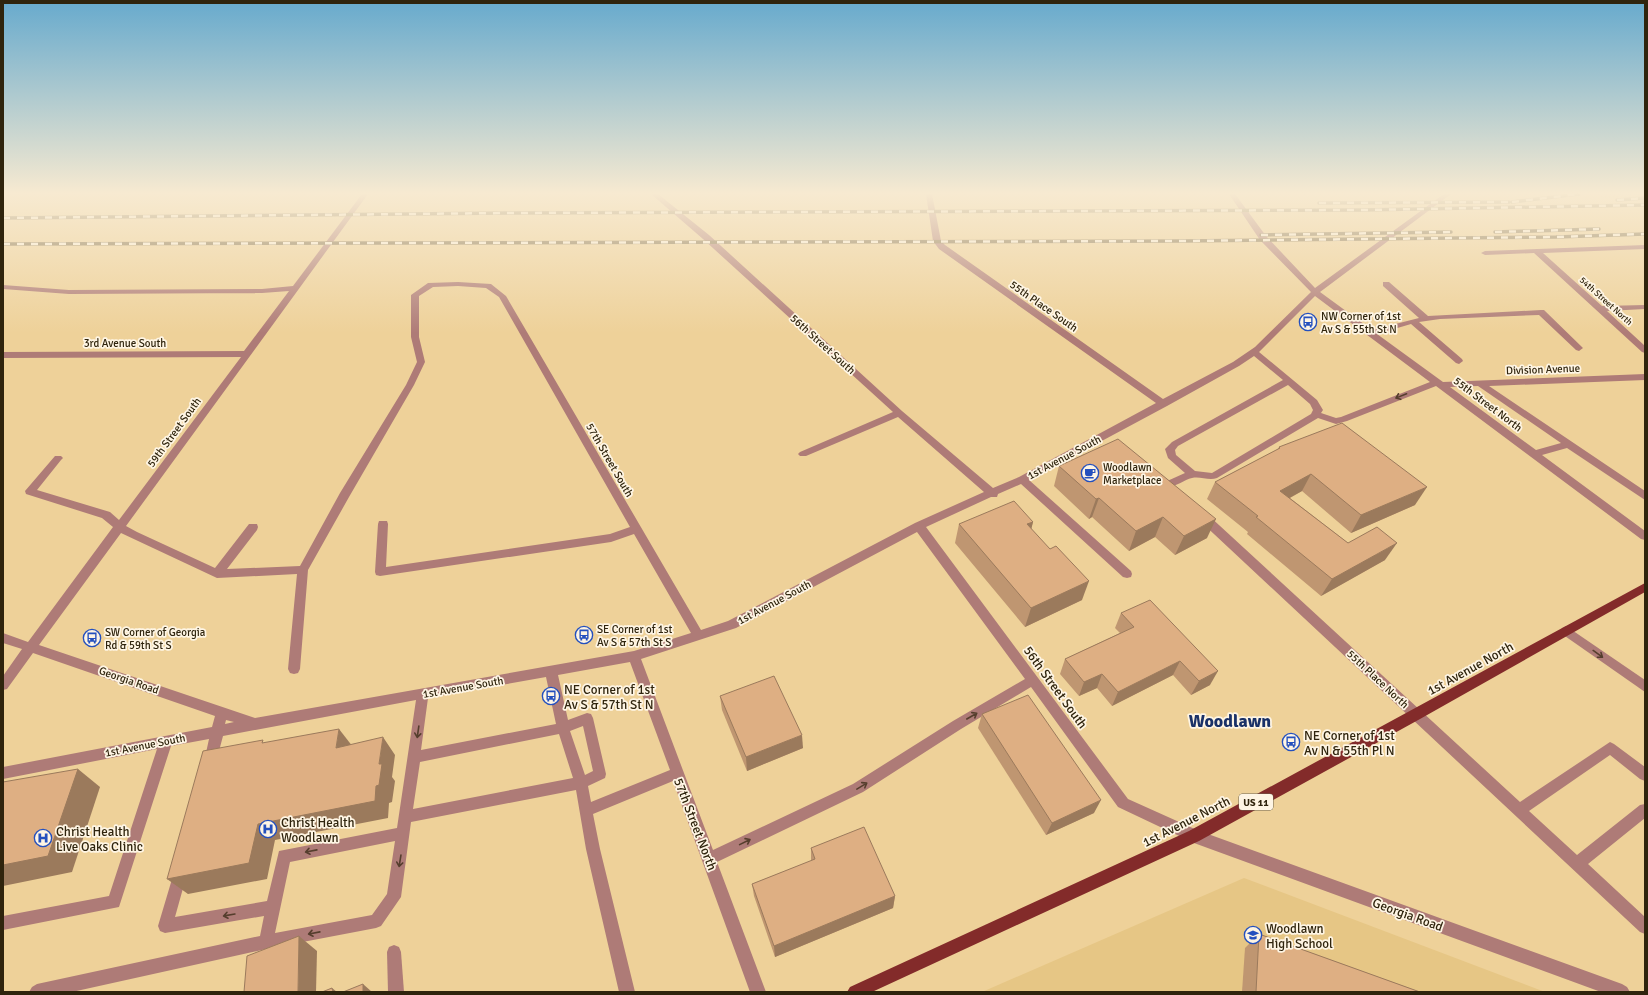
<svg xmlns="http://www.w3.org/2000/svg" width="1648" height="995" viewBox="0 0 1648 995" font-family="Signika,sans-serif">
<rect width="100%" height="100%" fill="#eed199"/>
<g fill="#e6c685">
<polygon points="1596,194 1645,194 1645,197 1603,198"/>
<polygon points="1244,878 1545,992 982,992"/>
</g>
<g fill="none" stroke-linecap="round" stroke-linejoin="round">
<g fill="#ae7b77" fill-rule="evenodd">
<path d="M362,194H368L126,526L137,532L215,568L249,524H257L258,527L257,530L227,569L300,566L340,493L406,385L417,362L411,337V295L428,283L458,282L491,284L506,296L701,630L728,621L915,523L984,492L898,417L806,456H800L798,454L800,452L893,412L703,239L651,194H658L709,235L902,411L993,488L1019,477L1156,403L939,249L933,241L926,194H932L941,241L945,245L1163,399L1233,362L1255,347L1311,292L1260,240L1229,194H1235L1266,236L1315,288L1444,194H1451L1320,292L1372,330L1419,318L1383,286V282H1389L1428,316L1541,310H1544L1583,348L1579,351L1576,350L1539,315L1440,319L1419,322L1462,359L1463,361L1459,364L1456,363L1411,324L1377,334L1443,382L1645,374V380L1489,386L1645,491V500L1567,448L1542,455L1645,531V540L1641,539L1436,386L1347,421L1336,424L1318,418L1217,478C1209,481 1200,476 1192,478C1183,480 1174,489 1165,486L1163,484L1165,482L1185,473L1168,458L1165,449L1172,442L1283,380L1254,356L1239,366L1167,406L1029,480L1131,571L1132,574L1131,577L1127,578L1123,577L1021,484L998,494L997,497H991L926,527L1128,799L1197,830L1622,984L1627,987L1630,992H1601L1194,843L1118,807L1031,687L961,729L863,792L717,862L766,992H750L673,781L593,814L600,849L635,992H619L586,849L576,790L411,822L401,897L381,926L376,928L266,949L72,992H29L32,987L37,984L260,936L264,916L165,933L160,931L158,926L175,869L180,867L185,869L187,874L175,917L267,901L279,851L397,828L416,700L223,736L215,766L210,768L205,766L204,762L209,739L171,746L119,907L3,930V916L109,896L157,749L3,779V767L212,727L215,716L33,653L7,689L3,690V676L22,649L3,643V633L28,642L113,527L102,518L26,494L25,491L55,456H61L63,458L61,460L37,490L110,512L119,520L241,357L3,358V352L244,351L289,291L262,293L69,294L3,289V285L69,290L262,289L293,286ZM458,286L486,288L499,297L630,527L610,534L386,567L388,524L387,521H379L378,524L375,572L376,575L380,576L611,542L634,534L691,633L634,651L255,718L39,645L121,533L217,578L297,574L288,669L290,673L294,674L298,673L300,669L308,570L349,497L414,385L425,362L419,337V296L433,287ZM1315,296L1430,382L1341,417L1336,418L1321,413L1323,410L1317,400L1259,352ZM1288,385L1310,404L1313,410L1311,414L1212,473L1195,471L1176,455L1175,450L1178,446ZM1478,386L1561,443L1536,450L1450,387ZM917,532L1025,679L953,721L853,784L713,850L641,659L736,628ZM630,662L670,770L591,802L588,786L605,778L606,774L593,718L591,714L587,713L568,720L558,675ZM546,677L556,724L421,750L428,698ZM226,720L234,722L225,724ZM583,726L593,771L585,775L570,731ZM559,734L573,778L413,809L420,762ZM395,841L387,894L372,915L275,933L290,862Z"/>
<polygon points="1645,245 1645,249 1543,253 1602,306 1645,305 1645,309 1607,311 1645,346 1645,353 1642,352 1534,253 1485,255 1481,253 1485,251"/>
<polygon points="1203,513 1207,514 1520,802 1610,742 1614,744 1645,767 1645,781 1640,779 1610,755 1529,811 1577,855 1640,805 1645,804 1645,818 1588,864 1645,917 1645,934 1640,932 1199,520 1198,517 1199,514"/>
<polygon points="1566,626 1645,680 1645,692 1562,634 1560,631 1562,628"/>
<polygon points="394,945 399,947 401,952 404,992 388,992 387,952 389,947"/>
</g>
<polygon fill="#832b2a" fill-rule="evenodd" points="1645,583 1645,592 1420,719 1199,841 872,992 847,992 850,987 1189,831"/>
<defs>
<g id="rail">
<polyline points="1617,200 1645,198"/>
<polyline points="1512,202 1579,194"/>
<polyline points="1319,203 1509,202"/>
<polyline points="3,218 506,213 1361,210 1645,205"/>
<polyline points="1495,232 1599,229"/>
<polyline points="1261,235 1451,232"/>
<polyline points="3,244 1182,241 1556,237 1645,234"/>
</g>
</defs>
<use href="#rail" stroke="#786643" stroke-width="3.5"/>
<use href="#rail" stroke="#fef5e4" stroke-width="2.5" stroke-dasharray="7" stroke-linecap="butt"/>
</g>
<g fill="#bf9671">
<polygon points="1279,447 1415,505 1351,533 1302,491 1290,498 1348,543 1385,560 1321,596 1247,534 1248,532 1207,499 1215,482 1277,450"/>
<polygon points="1059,466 1207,538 1175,555 1155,537 1129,551 1092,517 1089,519 1054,486"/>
<polygon points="1033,522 1031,529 1082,600 1025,627 955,543 959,524"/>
<polygon points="1121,613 1210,685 1191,695 1173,675 1112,706 1097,688 1079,696 1060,674 1065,659 1120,633 1115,628"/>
<polygon points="720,696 803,748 747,771 722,710"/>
<polygon points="982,714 1094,813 1046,835 978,728"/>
<polygon points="811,848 895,896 893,908 775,957 754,896 752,884 811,861"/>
<polygon points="1259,934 1420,992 1242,992 1245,948"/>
</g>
<g fill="#9b7a5c">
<polygon points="1311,474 1302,491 1271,508 1280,491"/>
<polygon points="1427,487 1415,505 1351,533 1361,515"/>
<polygon points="1099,498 1092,517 1089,519 1096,499"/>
<polygon points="1163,517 1155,537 1129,551 1136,531"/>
<polygon points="1216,519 1207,538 1175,555 1184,536"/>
<polygon points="1033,522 1028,542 1027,524"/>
<polygon points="1397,543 1385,560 1321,596 1332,579"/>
<polygon points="1089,581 1082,600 1025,627 1031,608"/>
<polygon points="1180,661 1173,675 1112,706 1118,692"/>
<polygon points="1218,671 1210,685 1191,695 1199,681"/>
<polygon points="1102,674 1097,688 1079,696 1084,682"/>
<polygon points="339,729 353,747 336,748"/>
<polygon points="802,735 803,748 747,771 746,757"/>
<polygon points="383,737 395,755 392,777 395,781 392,802 389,803 388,818 275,840 267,879 188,894 167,879 258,824 379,764"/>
<polygon points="78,769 100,787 72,872 3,886 3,865"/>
<polygon points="1101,800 1094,813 1046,835 1052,823"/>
<polygon points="895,896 893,908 775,957 774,946"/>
<polygon points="299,936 317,951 316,992 298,992"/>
<polygon points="363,984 372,992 363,992"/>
<polygon points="332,988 337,992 333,992"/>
</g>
<g fill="#deaf83" stroke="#9b7a5c">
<polygon points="1342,423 1427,487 1361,515 1311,474 1280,491 1348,543 1377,527 1397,543 1332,579 1256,517 1258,516 1215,482 1280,448 1279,447"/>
<polygon points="1118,439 1216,519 1184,536 1163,517 1136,531 1099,498 1096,499 1059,466"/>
<polygon points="1014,501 1033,522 1027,524 1050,549 1056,546 1089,581 1031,608 959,524"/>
<polygon points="1150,600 1218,671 1199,681 1180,661 1118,692 1102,674 1084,682 1065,659 1134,627 1121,613"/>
<polygon points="774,676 802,735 746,757 720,696"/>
<polygon points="1028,695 1101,800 1052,823 982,714"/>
<polygon points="339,729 336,748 383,737 379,764 382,764 379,785 376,786 375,801 258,824 249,863 167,879 203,751 263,740 262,743"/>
<polygon points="78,769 48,856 3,865 3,782"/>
<polygon points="864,827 895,896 774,946 752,884 815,859 811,848"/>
<polygon points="1259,934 1420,992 1256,992"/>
<polygon points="299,936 298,992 244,992 247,956"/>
<polygon points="363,984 363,992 343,992"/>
<polygon points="332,988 333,992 322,992"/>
</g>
<defs><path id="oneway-shaft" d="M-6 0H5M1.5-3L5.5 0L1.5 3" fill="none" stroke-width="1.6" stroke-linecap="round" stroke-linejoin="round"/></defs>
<g stroke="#553e2d">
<use href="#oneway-shaft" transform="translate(1401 396) rotate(158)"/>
<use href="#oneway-shaft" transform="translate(1598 654) rotate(36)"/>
<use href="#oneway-shaft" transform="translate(972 716) rotate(-30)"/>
<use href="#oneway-shaft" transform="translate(418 732) rotate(98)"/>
<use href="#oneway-shaft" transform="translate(862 786) rotate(-31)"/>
<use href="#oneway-shaft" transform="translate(745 842) rotate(-26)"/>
<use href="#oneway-shaft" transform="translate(311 851) rotate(169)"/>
<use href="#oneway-shaft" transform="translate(400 861) rotate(99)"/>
<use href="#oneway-shaft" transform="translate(229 915) rotate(170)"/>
<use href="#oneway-shaft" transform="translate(314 933) rotate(169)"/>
</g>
<linearGradient id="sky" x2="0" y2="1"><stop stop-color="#67aacd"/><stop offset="0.58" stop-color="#f7ead1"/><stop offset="1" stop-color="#f7ead1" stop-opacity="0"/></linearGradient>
<rect width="1648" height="333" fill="url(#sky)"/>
<defs>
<symbol id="bus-ring" viewBox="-11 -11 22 22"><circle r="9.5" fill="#fef5e4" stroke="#2450be" stroke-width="1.5"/><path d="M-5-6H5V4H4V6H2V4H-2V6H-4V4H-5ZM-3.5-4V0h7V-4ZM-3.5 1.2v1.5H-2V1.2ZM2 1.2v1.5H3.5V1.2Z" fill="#2450be"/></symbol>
<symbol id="cafe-ring" viewBox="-11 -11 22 22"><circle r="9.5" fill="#fef5e4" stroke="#2450be" stroke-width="1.5"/><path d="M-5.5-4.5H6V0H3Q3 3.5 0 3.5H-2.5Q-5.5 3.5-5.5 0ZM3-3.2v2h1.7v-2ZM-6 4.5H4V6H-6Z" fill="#2450be"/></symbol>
<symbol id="hospital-ring" viewBox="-11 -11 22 22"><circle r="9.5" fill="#fef5e4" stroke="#2450be" stroke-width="1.5"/><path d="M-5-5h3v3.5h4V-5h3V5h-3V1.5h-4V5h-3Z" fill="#2450be"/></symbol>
<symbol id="school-ring" viewBox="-11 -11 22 22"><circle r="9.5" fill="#fef5e4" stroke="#2450be" stroke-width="1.5"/><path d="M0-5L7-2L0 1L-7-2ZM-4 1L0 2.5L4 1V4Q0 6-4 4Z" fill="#2450be"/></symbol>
</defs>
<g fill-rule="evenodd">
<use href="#bus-ring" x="1298" y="312" width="20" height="20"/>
<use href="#cafe-ring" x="1080" y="463" width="20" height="20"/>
<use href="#bus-ring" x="574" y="625" width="20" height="20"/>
<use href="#bus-ring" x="82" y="628" width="20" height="20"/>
<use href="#bus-ring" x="541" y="686" width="20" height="20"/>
<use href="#bus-ring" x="1281" y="732" width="20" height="20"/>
<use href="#hospital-ring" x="258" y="819" width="20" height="20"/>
<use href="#hospital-ring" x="33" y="828" width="20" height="20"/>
<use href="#school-ring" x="1243" y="925" width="20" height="20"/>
</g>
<g text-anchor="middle" stroke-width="3.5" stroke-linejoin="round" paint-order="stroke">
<g font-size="9" fill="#2f240d" stroke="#fef5e4">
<text transform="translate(1606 301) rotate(42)" y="3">54th Street North</text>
</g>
<rect fill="#fef5e4" stroke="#6d634e" stroke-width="1" x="1239" y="794" width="34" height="16" rx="3"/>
<g font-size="10" font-weight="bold" fill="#2f240d">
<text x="1256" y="806">US 11</text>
</g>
<g font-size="11" fill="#2f240d" stroke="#fef5e4">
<text transform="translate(1044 306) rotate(35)" y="4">55th Place South</text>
<text x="125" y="347">3rd Avenue South</text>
<text transform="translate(823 344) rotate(42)" y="4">56th Street South</text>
<text transform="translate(1543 369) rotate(-2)" y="4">Division Avenue</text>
<text transform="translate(1488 404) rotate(37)" y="4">55th Street North</text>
<text transform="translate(174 432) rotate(-54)" y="4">59th Street South</text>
<text transform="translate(1064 457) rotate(-28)" y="4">1st Avenue South</text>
<text transform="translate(610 460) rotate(60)" y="4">57th Street South</text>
<text transform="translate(774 602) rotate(-28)" y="4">1st Avenue South</text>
<text transform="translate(1378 679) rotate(43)" y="4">55th Place North</text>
<text transform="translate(129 680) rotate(19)" y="4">Georgia Road</text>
<text transform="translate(463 687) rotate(-10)" y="4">1st Avenue South</text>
<text transform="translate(145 745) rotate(-11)" y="4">1st Avenue South</text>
</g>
<g font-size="11" fill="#2f240d" stroke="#fef5e4" text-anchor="start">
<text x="1321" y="320">NW Corner of 1st<tspan x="1321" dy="13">Av S &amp; 55th St N</tspan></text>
<text x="1103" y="471">Woodlawn<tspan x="1103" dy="13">Marketplace</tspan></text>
<text x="597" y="633">SE Corner of 1st<tspan x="597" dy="13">Av S &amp; 57th St S</tspan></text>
<text x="105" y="636">SW Corner of Georgia<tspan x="105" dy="13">Rd &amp; 59th St S</tspan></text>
</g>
<g font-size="13" fill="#2f240d" stroke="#fef5e4">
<text transform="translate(1470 668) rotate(-29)" y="5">1st Avenue North</text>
<text transform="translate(1056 687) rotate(54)" y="5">56th Street South</text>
<text transform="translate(1186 821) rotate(-27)" y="5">1st Avenue North</text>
<text transform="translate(696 824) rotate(69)" y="5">57th Street North</text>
<text transform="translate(1408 914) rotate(20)" y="5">Georgia Road</text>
</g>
<g font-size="13" fill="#2f240d" stroke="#fef5e4" text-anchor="start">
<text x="564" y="694">NE Corner of 1st<tspan x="564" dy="15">Av S &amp; 57th St N</tspan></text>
<text x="1304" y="740">NE Corner of 1st<tspan x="1304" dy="15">Av N &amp; 55th Pl N</tspan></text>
<text x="281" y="827">Christ Health<tspan x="281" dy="15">Woodlawn</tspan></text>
<text x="56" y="836">Christ Health<tspan x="56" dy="15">Live Oaks Clinic</tspan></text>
<text x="1266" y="933">Woodlawn<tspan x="1266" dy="15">High School</tspan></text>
</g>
<g font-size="18" font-weight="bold" fill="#1a3167" stroke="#fef5e4">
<text x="1230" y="727">Woodlawn</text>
</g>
</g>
<rect width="1648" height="995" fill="none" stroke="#2f240d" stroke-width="8"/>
</svg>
